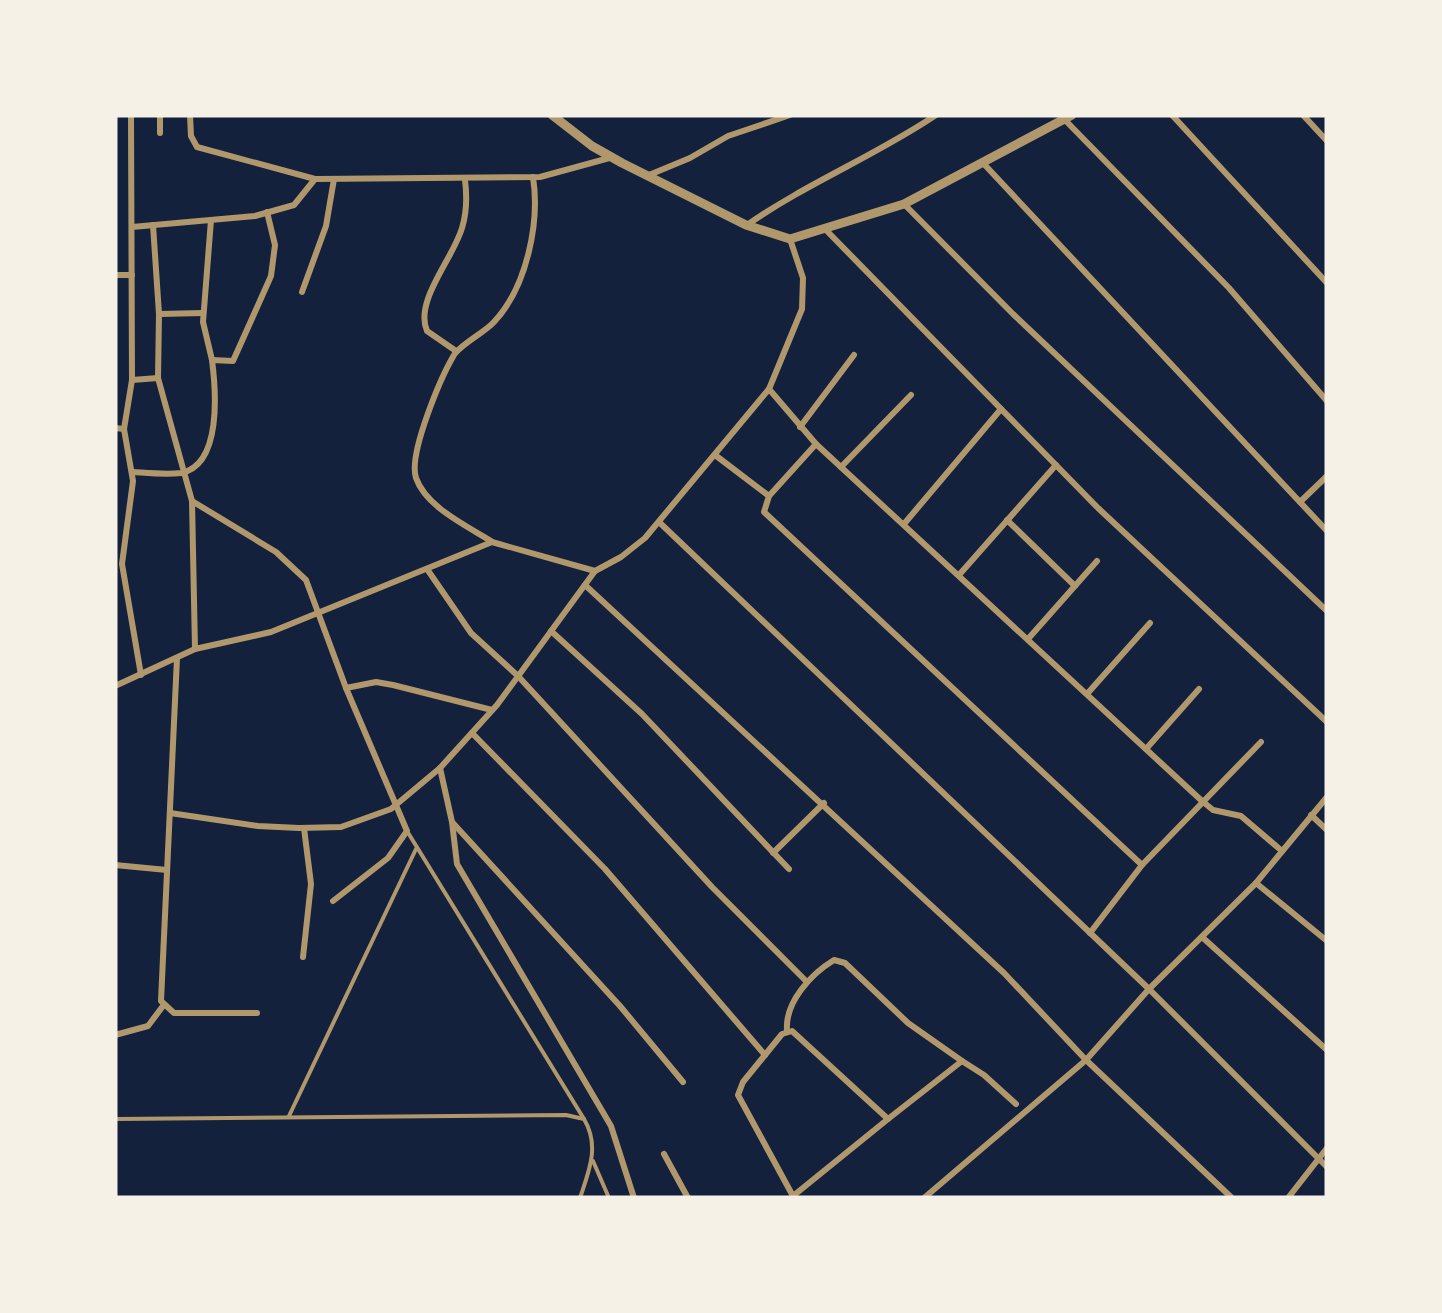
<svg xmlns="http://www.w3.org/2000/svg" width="1442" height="1313" viewBox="0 0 1442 1313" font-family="'Fira Sans',sans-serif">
<rect width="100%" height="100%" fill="#14213d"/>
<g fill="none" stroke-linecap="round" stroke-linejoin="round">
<g stroke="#b1986c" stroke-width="4">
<polyline points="407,831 584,1119"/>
<polyline points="289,1116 416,849"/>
<path d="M115,1119L566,1115L584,1119C600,1146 589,1171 580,1198"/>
<polyline points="593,1161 609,1198"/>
</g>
<g stroke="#b1986c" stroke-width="6">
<polyline points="190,115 191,136 197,147 315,179"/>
<polyline points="1172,115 1327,283"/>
<polyline points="1303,115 1327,141"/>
<polyline points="1065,120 1229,288 1327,401"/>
<polyline points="160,133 160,115"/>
<polyline points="983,163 1327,531"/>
<polyline points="649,175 690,158 728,136 790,115"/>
<polyline points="904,204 1013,314 1327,611"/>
<polyline points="211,220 203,322 212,360"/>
<polyline points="153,225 159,314 158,378"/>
<path d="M747,225C807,183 875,156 936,115"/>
<polyline points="132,227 255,216 294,205 315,179 540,177 613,157"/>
<polyline points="825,229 1098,508 1327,722"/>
<polyline points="115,275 132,275"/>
<polyline points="302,292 326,226 334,179"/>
<polyline points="160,314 203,313"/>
<path d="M456,351L427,331C414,301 453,259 462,228C467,212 467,196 465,180"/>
<polyline points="132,380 158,378 192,501 195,649"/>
<polyline points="769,389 816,444 1202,801 1213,810 1241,816 1282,851"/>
<polyline points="800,427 854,355"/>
<polyline points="115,428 124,429 132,380 131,115"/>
<polyline points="124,429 133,481 122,564 141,675"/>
<polyline points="715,455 769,496 764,512 1142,865 1090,933"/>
<polyline points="841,467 911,395"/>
<path d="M133,472C148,473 166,475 181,473C222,465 216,391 212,360L233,361L271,276L275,245L267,212"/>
<polyline points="769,496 816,444"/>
<polyline points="192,501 276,552 306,580 346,688 407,831 388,858 333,901"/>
<polyline points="1300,502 1327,476"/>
<polyline points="1007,520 1075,586"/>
<polyline points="659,522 1149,989 1327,1167"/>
<polyline points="904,524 1001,409"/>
<path d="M491,541C467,526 426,507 416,478C408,454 441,377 454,355C461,344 484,333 494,322C527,287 540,222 533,177"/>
<polyline points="427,569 471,633 518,676 712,887 807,982"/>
<polyline points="959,575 1056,465"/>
<polyline points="585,585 1004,973 1086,1060 1232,1198"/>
<polyline points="551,631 642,714 789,869"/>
<polyline points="1028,639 1097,561"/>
<polyline points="177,658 161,1001 174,1013 257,1013"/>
<polyline points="115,686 195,649 271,632 492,542 595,571"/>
<polyline points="346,688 376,682 393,685 492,710"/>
<polyline points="1087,694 1150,623"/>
<polyline points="472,733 605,869 765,1055 743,1082 738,1095 794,1198"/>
<polyline points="1146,749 1199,689"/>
<polyline points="440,768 452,822 620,1006 683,1082"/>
<polyline points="170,813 258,826 299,828 341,827 391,809 440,768 497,705 595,571 621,557 645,538 769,389 802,309 803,278 790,239"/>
<polyline points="1311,815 1327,830"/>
<polyline points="452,822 457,864 611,1126 634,1198"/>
<polyline points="773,853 824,803"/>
<polyline points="115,865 167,870"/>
<polyline points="1142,865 1261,742"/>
<polyline points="1256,883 1327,941"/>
<polyline points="1202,937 1327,1050"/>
<polyline points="303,957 311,884 304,828"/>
<path d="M787,1030C785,1002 811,974 834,960L845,963L908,1023L962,1061L888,1119"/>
<polyline points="115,1035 148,1026 163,1006"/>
<polyline points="765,1055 782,1034 792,1031 888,1119 793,1196"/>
<polyline points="962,1061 984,1075 1016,1104"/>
<polyline points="664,1154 688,1198"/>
<polyline points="924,1198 1086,1060 1149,989 1256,883 1327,797"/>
<polyline points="1288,1198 1327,1148"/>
</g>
<polyline stroke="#b1986c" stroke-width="9" points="552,115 592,146 622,163 746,225 790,239 904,204 1072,115"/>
</g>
<rect width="1442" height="1313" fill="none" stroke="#f6f1e7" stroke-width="235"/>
</svg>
